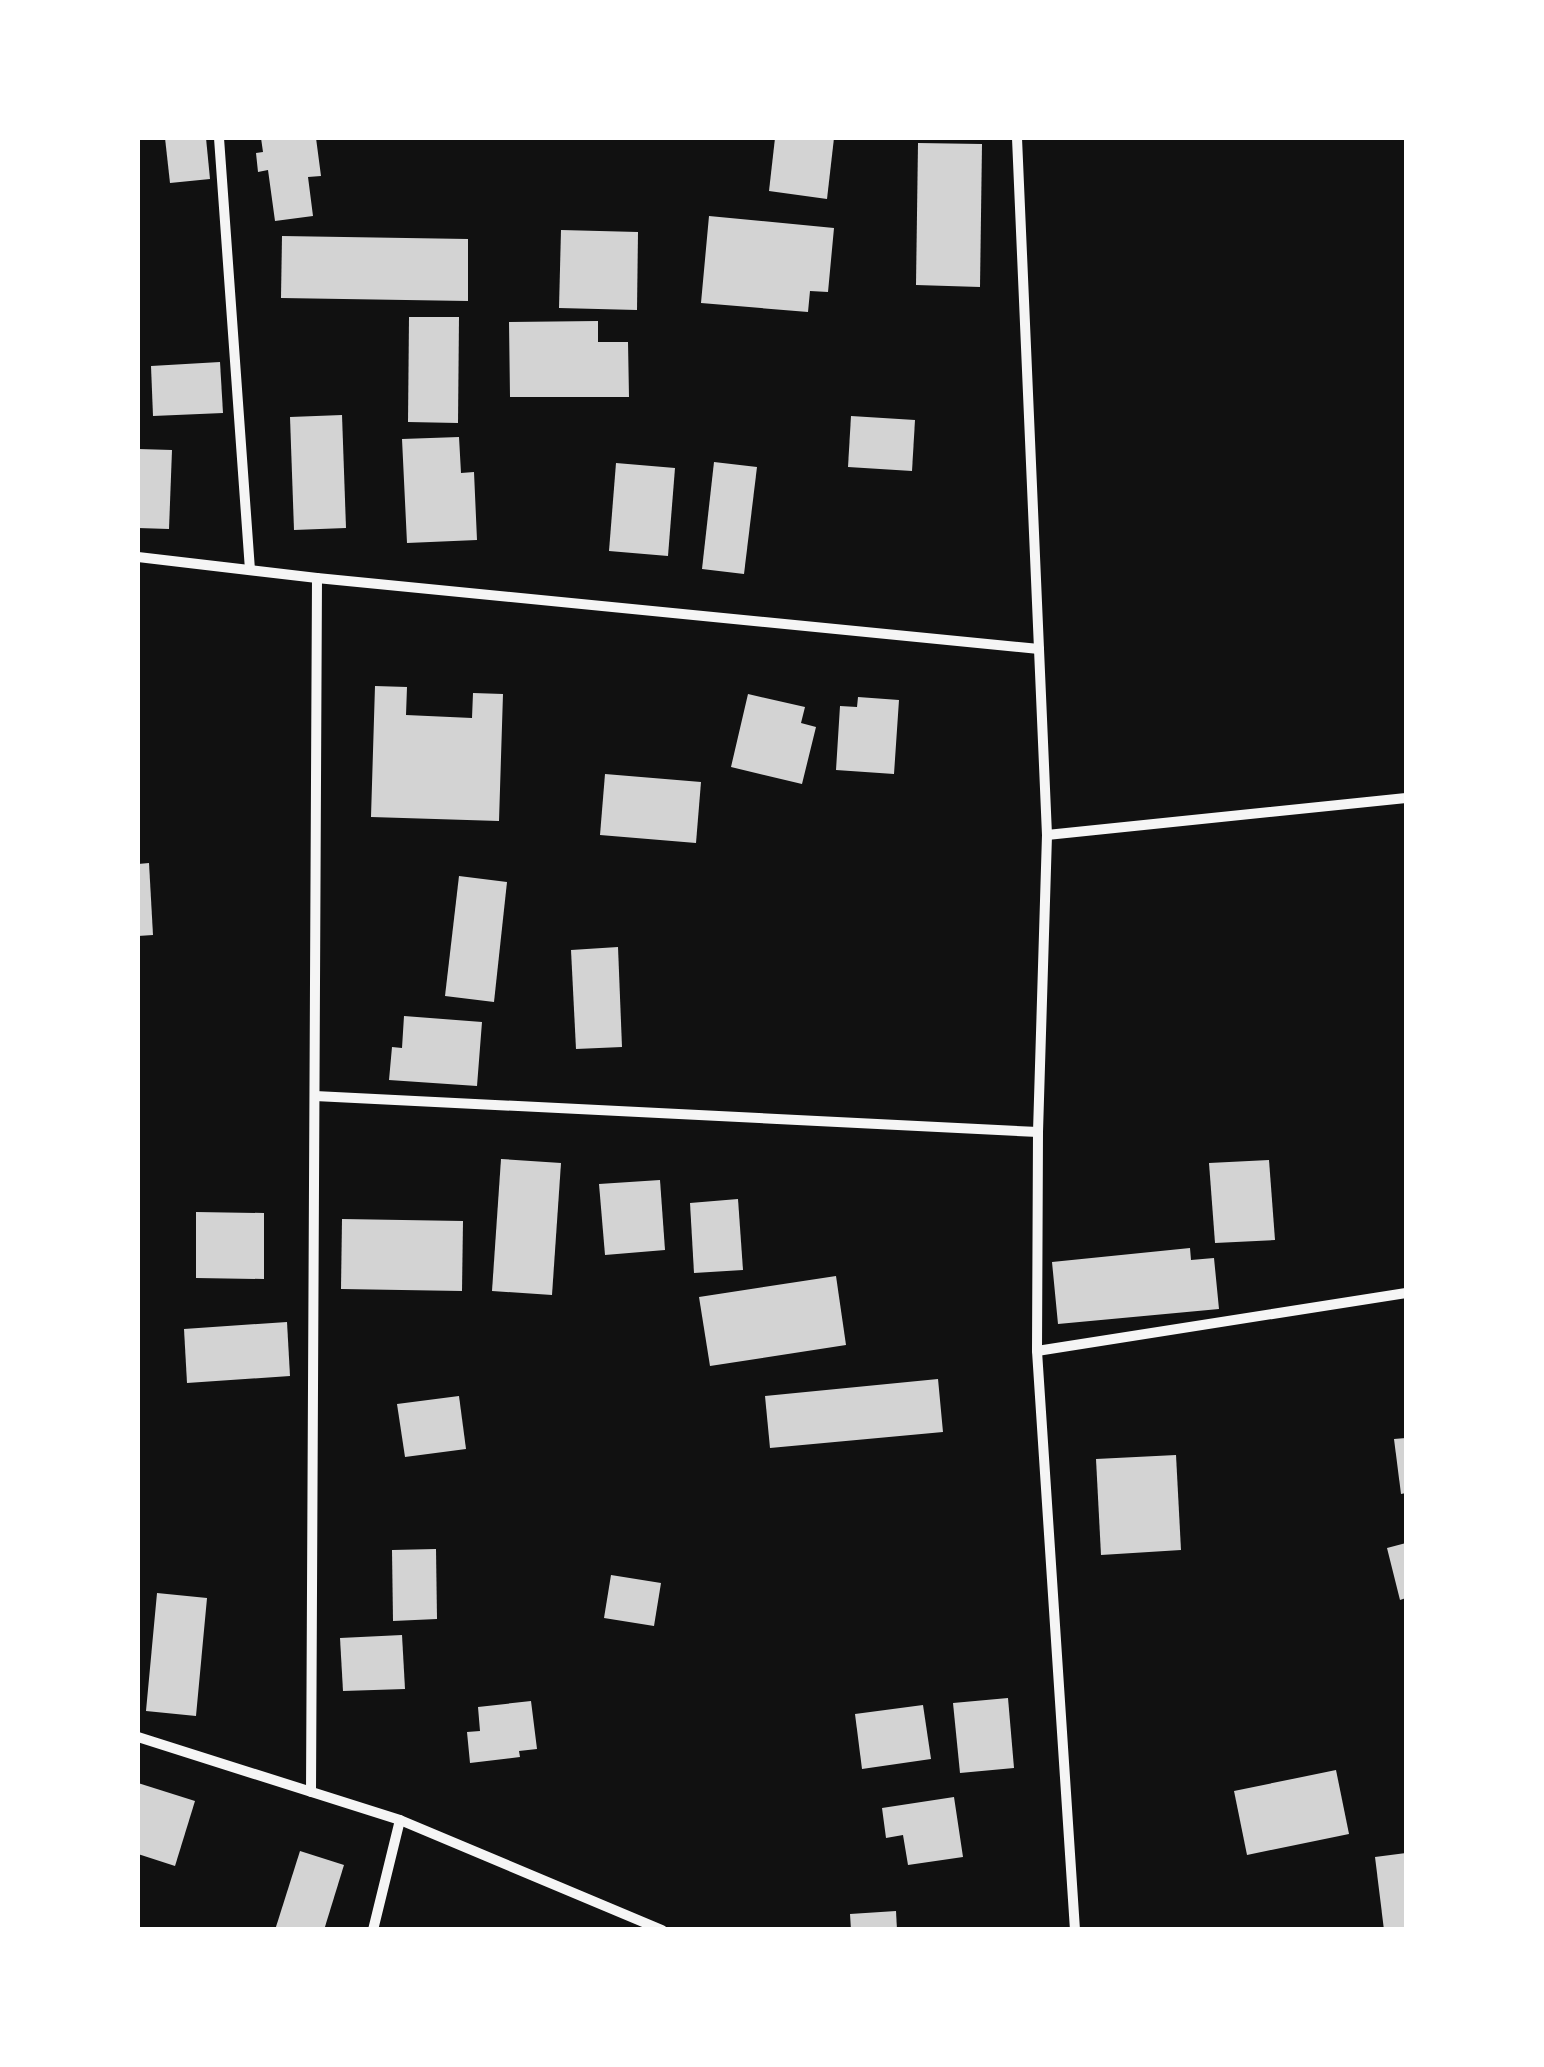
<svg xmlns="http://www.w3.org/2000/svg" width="1544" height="2067" viewBox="0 0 1544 2067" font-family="'Nunito Sans',sans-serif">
<rect width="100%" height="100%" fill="#111"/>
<g fill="#d3d3d3">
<polygon points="165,138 206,138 210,179 170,183"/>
<polygon points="261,138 316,138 321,176 308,177 313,216 275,221 268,170 258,172 256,153 263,152"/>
<polygon points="775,138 834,138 827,199 769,191"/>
<polygon points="918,143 982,144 980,287 916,285"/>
<polygon points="709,216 834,228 828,292 810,291 808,312 701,303"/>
<polygon points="561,230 638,232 637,310 559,308"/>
<polygon points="282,236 468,239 468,301 281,298"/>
<polygon points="409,317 459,317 458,423 408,422"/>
<polygon points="598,321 598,342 628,342 629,397 510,397 509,322"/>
<polygon points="220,362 223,413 153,416 151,366"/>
<polygon points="342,415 346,528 294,530 290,417"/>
<polygon points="851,416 915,420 912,471 848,467"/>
<polygon points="459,437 461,473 474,472 477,540 407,543 402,439"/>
<polygon points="138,449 172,450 169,529 138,528"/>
<polygon points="714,462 757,467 744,574 702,569"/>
<polygon points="616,463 675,468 668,556 609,551"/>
<polygon points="375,686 407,687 406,715 472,718 473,693 503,694 499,821 371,817"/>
<polygon points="748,694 805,707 801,723 816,727 802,784 731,767"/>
<polygon points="858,697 899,700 894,774 836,770 840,706 857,707"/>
<polygon points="605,774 701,782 696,843 600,835"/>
<polygon points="149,863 153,935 138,936 138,864"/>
<polygon points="459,876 507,882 494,1002 445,996"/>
<polygon points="618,947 622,1047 576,1049 571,950"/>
<polygon points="404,1016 482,1022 477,1086 389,1080 392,1047 402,1048"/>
<polygon points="501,1159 561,1163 552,1295 492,1291"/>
<polygon points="1269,1160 1275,1240 1215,1243 1209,1163"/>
<polygon points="660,1180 665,1250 605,1255 599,1184"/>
<polygon points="738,1199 743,1270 694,1273 690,1203"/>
<polygon points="196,1212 264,1213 264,1279 196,1278"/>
<polygon points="342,1219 463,1221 462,1291 341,1289"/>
<polygon points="1190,1248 1191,1260 1214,1258 1219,1309 1058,1324 1052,1262"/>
<polygon points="836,1276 846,1345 710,1366 699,1297"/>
<polygon points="287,1322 290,1376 187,1383 184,1329"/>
<polygon points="938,1379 943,1432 770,1448 765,1396"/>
<polygon points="459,1396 466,1449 405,1457 397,1404"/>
<polygon points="1406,1438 1406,1493 1401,1494 1394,1439"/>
<polygon points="1176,1455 1181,1550 1101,1555 1096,1459"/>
<polygon points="1406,1543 1406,1598 1400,1600 1387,1548"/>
<polygon points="436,1549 437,1619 393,1621 392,1550"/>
<polygon points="611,1575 661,1583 654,1626 604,1618"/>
<polygon points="157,1593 207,1598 196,1716 146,1711"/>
<polygon points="402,1635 405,1689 343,1691 340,1638"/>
<polygon points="1008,1698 1014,1768 960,1773 953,1703"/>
<polygon points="531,1701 537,1749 519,1751 520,1757 470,1763 467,1732 480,1731 478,1707"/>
<polygon points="923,1705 931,1759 862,1769 855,1714"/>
<polygon points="1336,1770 1349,1834 1247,1855 1234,1791"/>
<polygon points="138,1783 195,1801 175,1866 138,1854"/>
<polygon points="954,1797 963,1857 908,1865 903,1835 886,1838 882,1808"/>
<polygon points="300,1851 344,1865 324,1930 275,1930"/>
<polygon points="1406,1853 1406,1930 1384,1930 1375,1857"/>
<polygon points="896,1911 897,1930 851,1930 850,1914"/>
</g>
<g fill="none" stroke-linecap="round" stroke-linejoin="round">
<g stroke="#f5f5f5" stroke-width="10">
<polyline points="219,138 250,570"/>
<polyline points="1017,138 1047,835 1038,1132 1037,1351 1075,1930"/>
<polyline points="138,557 317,578 1039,649"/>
<polyline points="1047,835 1406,798"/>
<polyline points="315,1096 1038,1132"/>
<polyline points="1037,1351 1406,1293"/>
<polyline points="138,1737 400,1820 662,1930"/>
<polyline points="311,1792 317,578"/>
<polyline points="373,1930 400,1820"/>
</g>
</g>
<rect width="1544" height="2067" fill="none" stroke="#ffffff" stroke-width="280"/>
</svg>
